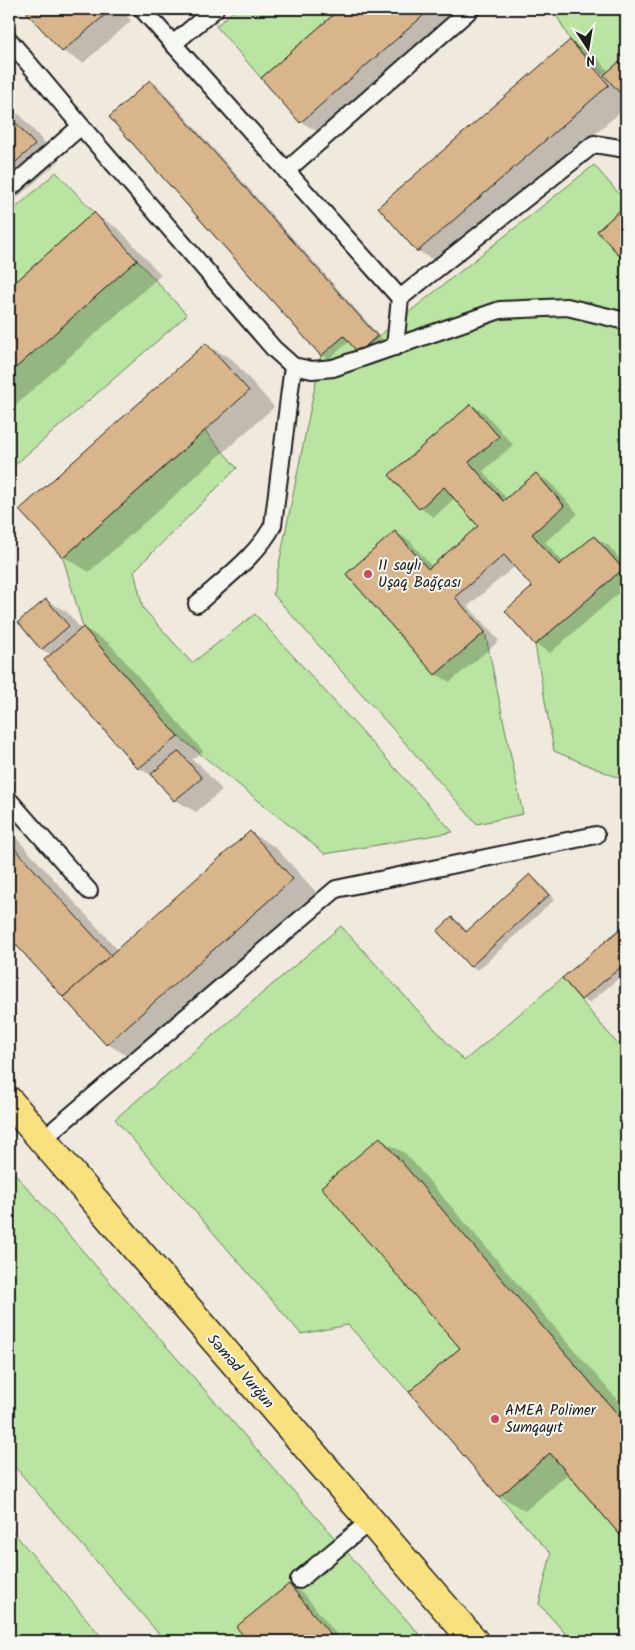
<svg xmlns="http://www.w3.org/2000/svg" width="635" height="1650" viewBox="0 0 635 1650" font-family="Kalam,sans-serif">
<rect width="100%" height="100%" fill="#f0e9dd"/>
<filter id="ink" filterUnits="userSpaceOnUse"><feTurbulence type="fractalNoise" baseFrequency=".02" numOctaves="2"/><feDisplacementMap in="SourceGraphic" scale="10" xChannelSelector="R" yChannelSelector="G"/><feConvolveMatrix kernelMatrix="1 2 1 2 8 2 1 2 1" color-interpolation-filters="sRGB"/></filter>
<g filter="url(#ink)">
<g fill="#b9e4a1" stroke="#6a805e">
<polygon points="236,9 340,9 261,78 216,26"/>
<polygon points="553,9 626,9 626,56 604,75 570,40"/>
<polygon points="594,165 626,202 626,205 597,231 622,258 626,255 626,781 554,751 535,645 623,569 594,536 559,565 532,534 564,505 536,473 503,501 469,462 499,437 471,404 389,475 419,509 444,487 478,526 428,569 395,531 346,574 435,675 485,632 523,814 477,824 273,594 321,356 344,336 359,352"/>
<polygon points="56,172 94,212 9,288 9,214"/>
<polygon points="137,260 187,315 9,470 9,374"/>
<polygon points="205,431 237,468 134,571 143,608 192,663 255,614 453,832 325,854 178,736 83,627 63,558"/>
<polygon points="341,926 464,1061 562,978 626,1054 626,1424 380,1138 322,1187 460,1348 409,1392 348,1325 301,1334 115,1119"/>
<polygon points="9,1167 425,1641 165,1641 9,1460"/>
<polygon points="550,1453 626,1542 626,1641 572,1641 539,1604 551,1554 499,1497"/>
<polygon points="9,1527 105,1641 9,1641"/>
</g>
<g fill="#0003">
<polygon points="33,9 121,9 131,21 83,63 62,51 29,13"/>
<polygon points="342,9 473,9 327,137 301,122 263,78"/>
<polygon points="570,42 596,56 609,72 626,57 626,107 444,266 418,251 380,208"/>
<polygon points="150,81 157,85 384,341 366,356 350,341 329,359 322,355 110,117"/>
<polygon points="9,109 20,115 60,160 9,205"/>
<polygon points="626,206 626,259 599,231"/>
<polygon points="94,214 119,229 161,275 9,411 9,289"/>
<polygon points="206,345 232,359 274,407 89,572 64,557"/>
<polygon points="471,405 485,413 513,445 483,471 507,499 536,474 550,482 578,514 545,542 564,563 594,537 608,545 626,566 626,587 550,653 535,644 534,588 515,566 468,606 499,641 450,682 436,674 395,532 410,541 432,567 479,526 455,498 434,517 420,508"/>
<polygon points="46,600 67,612 82,630 84,628 109,643 203,751 192,760 199,764 222,790 196,812 175,800 157,779 139,768 46,660 52,655 41,649"/>
<polygon points="9,830 118,950 250,832 275,847 318,894 133,1059 107,1044 9,936"/>
<polygon points="530,876 537,880 555,899 478,970 471,966 439,931 452,918 459,922 468,932"/>
<polygon points="626,926 626,972 589,1003 582,999 564,978"/>
<polygon points="380,1139 406,1154 626,1410 626,1540 569,1473 525,1511 500,1496 462,1348"/>
<polygon points="290,1586 304,1594 342,1641 249,1641 238,1627"/>
</g>
<g fill="#d8b58a" stroke="#1c1c1c">
<polygon points="31,9 112,9 62,52 27,13"/>
<polygon points="340,9 431,9 300,123 261,78"/>
<polygon points="570,40 609,85 417,252 378,207"/>
<polygon points="626,56 626,100 604,75"/>
<polygon points="150,80 377,336 358,353 344,336 321,356 109,117"/>
<polygon points="9,115 35,145 9,168"/>
<polygon points="626,205 626,255 622,258 597,231"/>
<polygon points="94,212 137,260 9,374 9,288"/>
<polygon points="206,343 249,391 63,558 19,510"/>
<polygon points="471,404 499,437 469,462 503,501 536,473 564,506 532,534 559,565 594,536 623,569 535,645 505,611 532,587 504,555 455,597 485,632 435,675 346,574 395,531 428,569 478,526 444,487 419,509 389,475"/>
<polygon points="46,599 69,626 41,650 18,622"/>
<polygon points="83,627 178,736 138,769 44,660"/>
<polygon points="179,751 202,778 174,801 151,774"/>
<polygon points="250,831 293,879 106,1045 63,997"/>
<polygon points="9,842 111,955 63,997 9,937"/>
<polygon points="530,874 549,895 470,967 437,931 452,917 466,932"/>
<polygon points="626,924 626,963 581,1000 562,978"/>
<polygon points="380,1137 626,1424 626,1542 550,1453 499,1497 409,1392 460,1348 321,1187"/>
<polygon points="289,1584 334,1639 331,1641 275,1641 272,1637 266,1641 248,1641 236,1627"/>
</g>
<g fill="none" stroke-linecap="round" stroke-linejoin="round">
<defs>
<g id="service">
<polyline points="142,9 400,298"/>
<polyline points="9,40 81,126 274,349 293,366 312,370 333,368 500,310 567,307 621,320 626,322"/>
<polyline points="173,44 215,9"/>
<polyline points="286,171 471,9"/>
<polyline points="9,189 81,126"/>
<polyline points="395,347 400,298 594,144 626,149"/>
<path d="M197,604C221,582 259,554 273,525L293,366"/>
<polyline points="9,800 89,891"/>
<polyline points="42,1140 336,889 596,835"/>
<polyline points="299,1580 370,1521"/>
</g>
<polyline id="primary" points="9,1101 474,1641"/>
</defs>
<use href="#service" stroke="#1c1c1c" stroke-width="20"/>
<use href="#primary" stroke="#1c1c1c" stroke-width="31"/>
<use href="#service" stroke="#f6f6f2" stroke-width="16"/>
<use href="#primary" stroke="#fae180" stroke-width="28"/>
</g>
</g>
<g fill="#d1495b" stroke="#f6f6f2" stroke-width="2">
<circle cx="368" cy="574" r="5"/>
<circle cx="495" cy="1419" r="5"/>
</g>
<g text-anchor="middle" stroke-width="4" stroke-linejoin="round" paint-order="stroke">
<g font-size="15" fill="#1c1c1c" stroke="#f6f6f2" text-anchor="start">
<text x="378" y="570">11 saylı<tspan x="378" dy="17">Uşaq Bağçası</tspan></text>
<text x="505" y="1415">AMEA Polimer<tspan x="505" dy="17">Sumqayıt</tspan></text>
</g>
<g font-size="15" fill="#1c1c1c" stroke="#f6f6f2">
<text transform="translate(241 1371) rotate(49)" y="5">Səməd Vurğun</text>
</g>
</g>
<rect width="635" height="1650" fill="none" stroke="#f6f6f2" stroke-width="30"/>
<rect x="15" y="15" width="605" height="1620" fill="none" stroke="#1c1c1c" stroke-width="2" filter="url(#ink)"/>
<g transform="translate(588 48) rotate(168)" stroke="#f6f6f2" stroke-width="4" paint-order="stroke">
<path d="M0-4L9 19L0 12L-9 19Z" fill="#1c1c1c"/>
<text y="-8" font-size="14" font-weight="bold" text-anchor="middle" fill="#1c1c1c">N</text>
</g>
</svg>
